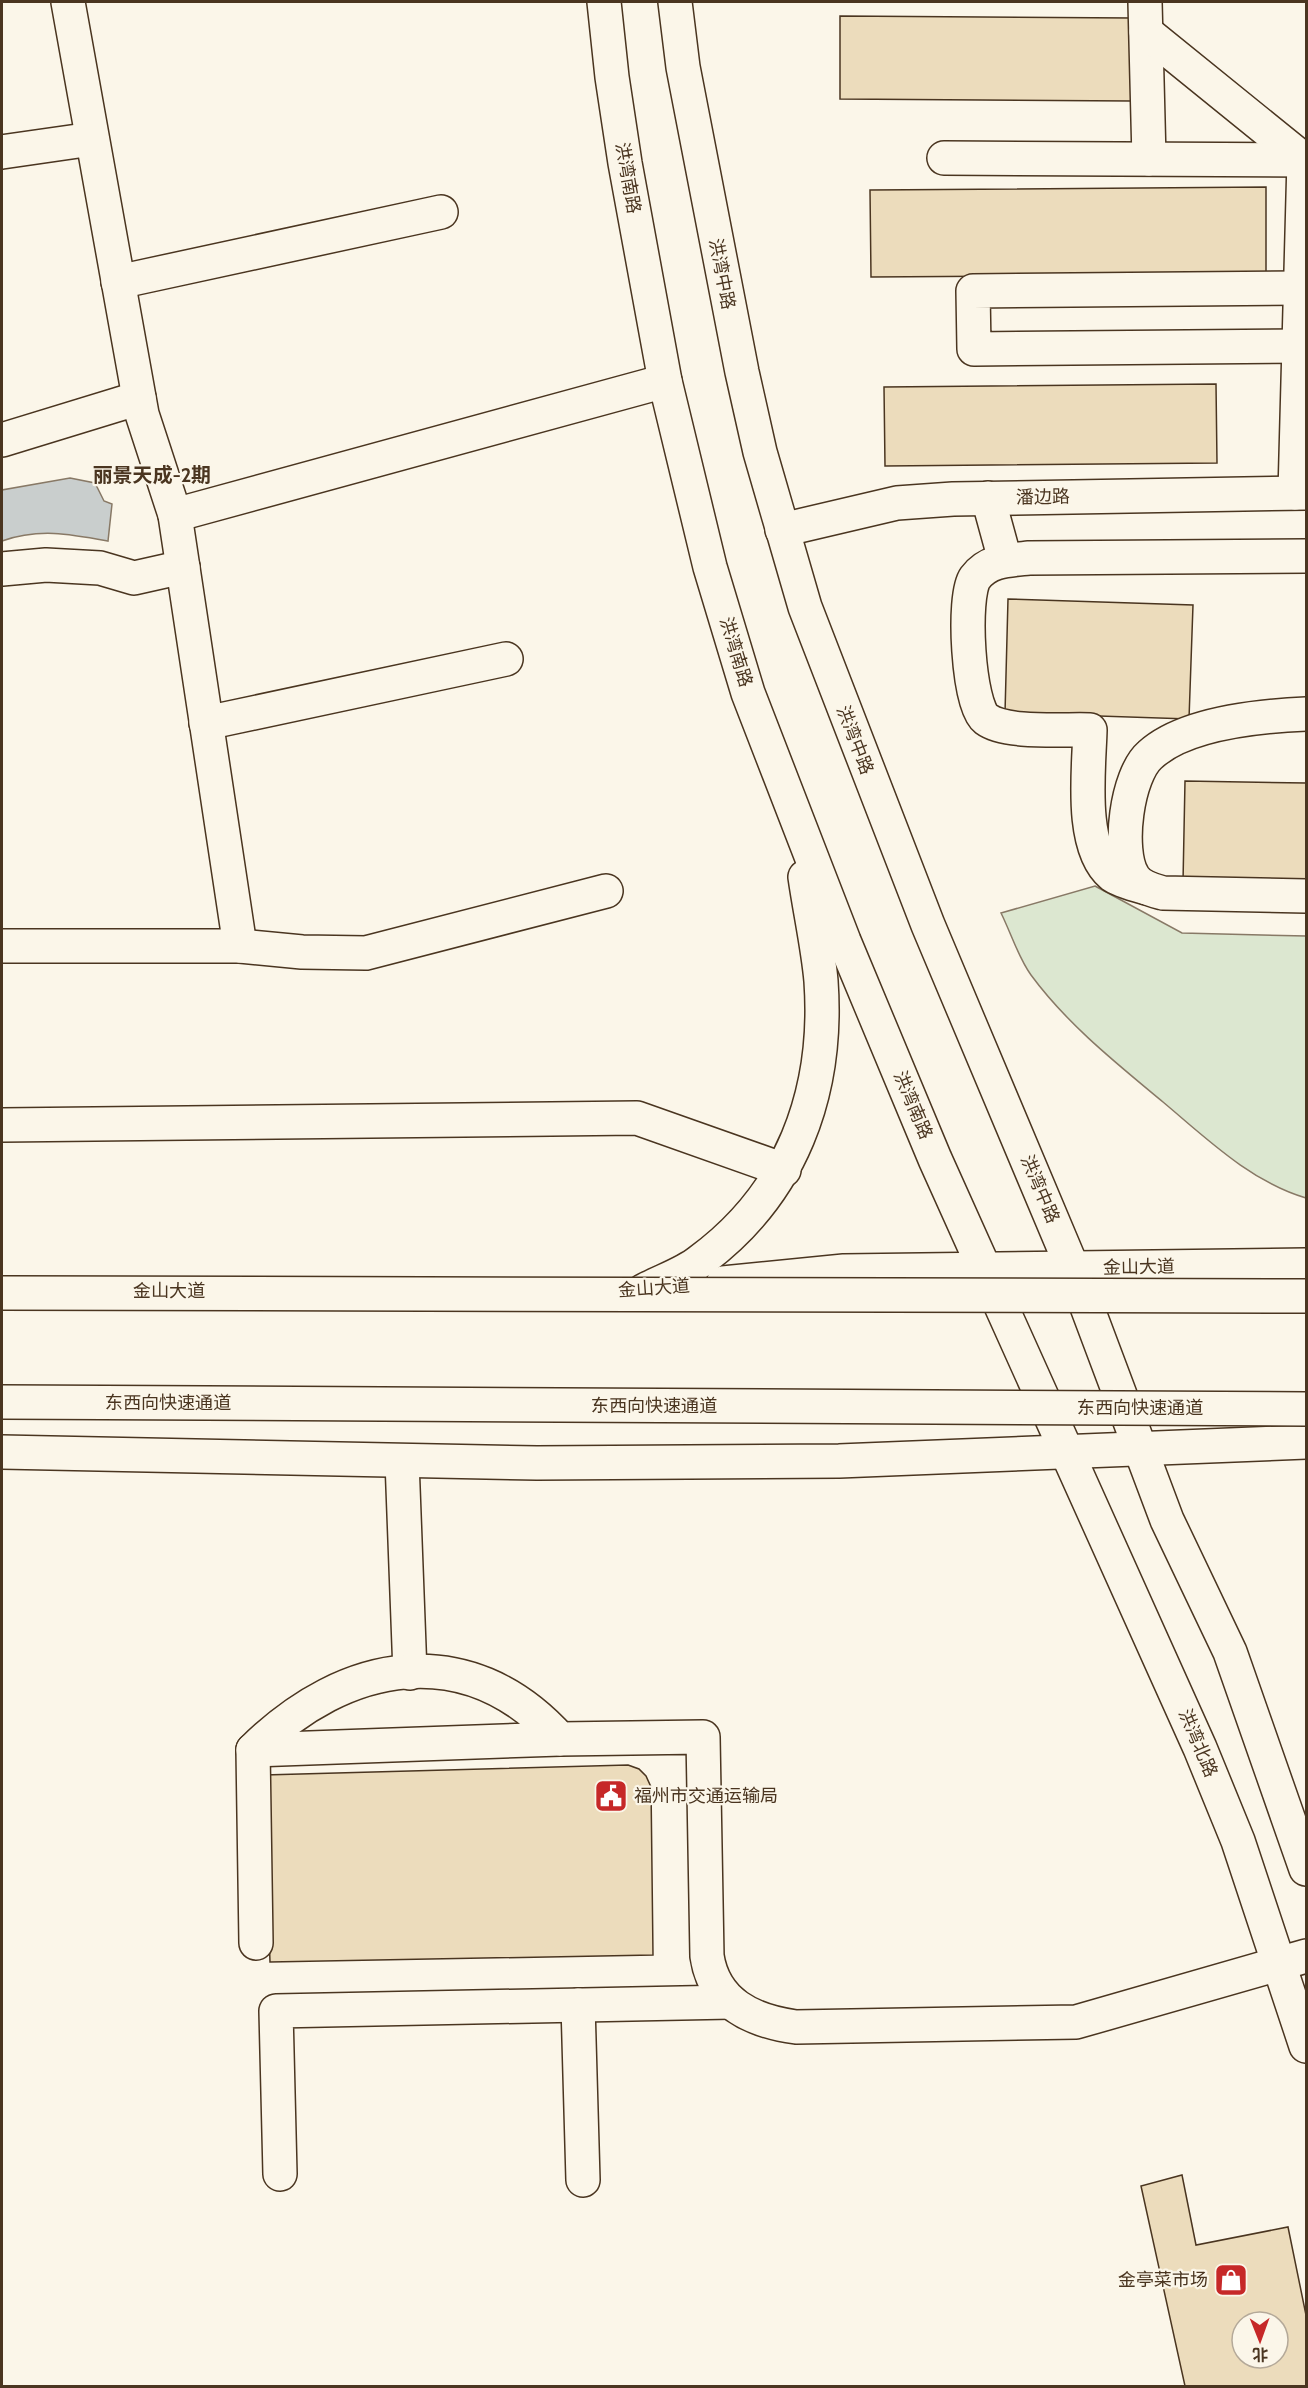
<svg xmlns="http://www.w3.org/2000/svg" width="1308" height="2388" viewBox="0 0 1308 2388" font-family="Cabin,'Noto Sans SC',sans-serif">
<rect width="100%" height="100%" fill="#fbf6e9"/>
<path fill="#dce7d0" stroke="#887966" stroke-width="1.5" d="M1095,886L1182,933L1306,936V1198C1251,1182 1206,1138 1163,1102C1116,1063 1067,1024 1031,975C1018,957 1011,933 1001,913Z"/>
<path fill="#c9cecd" stroke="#887966" stroke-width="1.5" d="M70,478L95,483L104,501L112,504L108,541C70,534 39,528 2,541V490Z"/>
<g fill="#ecdcbc" stroke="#4a3520" stroke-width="1.5" fill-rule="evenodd">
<polygon points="840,16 1132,18 1131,101 840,99"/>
<polygon points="1266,187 1266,274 871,277 870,190"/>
<polygon points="1216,384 1217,463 885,466 884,387"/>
<polygon points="1008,599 1193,605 1189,719 1005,713"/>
<polygon points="1185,781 1306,783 1306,885 1183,882"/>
<polygon points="628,1765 639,1769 646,1776 651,1787 653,1955 270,1962 264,1775"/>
<path d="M1182,2175L1196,2245L1288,2227L1306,2315V2386H1185L1141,2186ZM1242,2322H1278V2358H1242Z"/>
</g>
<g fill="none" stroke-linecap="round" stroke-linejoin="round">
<defs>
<g id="minor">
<polyline points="68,2 142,414 175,515 665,381"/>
<polyline points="1145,2 1149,159"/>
<polyline points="1146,32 1304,160 1295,493"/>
<polyline points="2,152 92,139"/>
<polyline points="944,158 1306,160"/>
<polyline points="118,282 441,212"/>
<polyline points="1301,288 973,291 974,349 1306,346"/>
<polyline points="2,440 139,398"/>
<polyline points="988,498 1005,560"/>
<polyline points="782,530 897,503 953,499 1306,493"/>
<polyline points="2,569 46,565 100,568 134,578 183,567"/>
<path d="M1306,714C1261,716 1185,723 1150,755C1127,775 1117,850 1133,876C1139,887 1152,890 1163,893L1306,896"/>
<polyline points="206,723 506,659"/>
<path d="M1147,888C1136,885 1120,881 1112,875C1079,847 1089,769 1090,730C1064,729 1006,734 986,719C968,706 962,596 975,578C988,560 1009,560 1029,558L1306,556"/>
<polyline points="2,946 240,946 175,515"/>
<polyline points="240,946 302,952 366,953 606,891"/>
<polyline points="2,1125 637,1118 784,1170"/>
<polyline points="402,1461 410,1673"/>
<polyline points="253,1750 560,1739"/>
<path d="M256,1943L253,1750C345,1659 467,1636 560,1739L703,1737L707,1956C714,2003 752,2021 796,2027L1076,2022L1306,1956"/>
<polyline points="578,2005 583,2180"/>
<polyline points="280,2174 276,2011 731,2002"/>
</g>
<g id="major">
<polyline points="604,2 612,77 625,163 665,381 710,567 748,693 844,941 935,1159 1200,1748 1238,1841 1306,2046"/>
<polyline points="675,2 683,67 742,372 760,452 805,607 928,925 1072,1267 1167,1520 1230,1652 1306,1869"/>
<polyline points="723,1283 844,1271 1306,1265"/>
<path d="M643,1291C661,1281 684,1274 700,1261C791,1194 829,1094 821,981C818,947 810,912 805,877"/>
<polyline points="2,1452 537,1463 839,1461 1306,1442"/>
</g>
</defs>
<use href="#minor" stroke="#4a3520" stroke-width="36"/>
<use href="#major" stroke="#4a3520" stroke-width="36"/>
<use href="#minor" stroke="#fbf6e9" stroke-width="33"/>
<use href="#major" stroke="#fbf6e9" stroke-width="33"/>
<defs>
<g id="highway-bridge">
<polyline points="2,1293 1306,1296"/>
<polyline points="2,1402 1306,1409"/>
</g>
</defs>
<use href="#highway-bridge" stroke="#4a3520" stroke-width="36" stroke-linecap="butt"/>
<use href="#highway-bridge" stroke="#fbf6e9" stroke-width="33"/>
</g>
<defs>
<symbol id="civic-square" viewBox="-11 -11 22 22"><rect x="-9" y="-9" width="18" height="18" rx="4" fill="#c62828" stroke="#fbf6e9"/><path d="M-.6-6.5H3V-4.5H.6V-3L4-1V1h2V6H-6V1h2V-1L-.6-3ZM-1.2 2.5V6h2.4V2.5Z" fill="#fff"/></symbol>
<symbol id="shop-square" viewBox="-11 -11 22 22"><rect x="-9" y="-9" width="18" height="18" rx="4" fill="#c62828" stroke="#fbf6e9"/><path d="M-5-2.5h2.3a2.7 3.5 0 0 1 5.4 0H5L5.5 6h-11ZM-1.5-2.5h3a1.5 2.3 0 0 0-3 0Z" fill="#fff"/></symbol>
</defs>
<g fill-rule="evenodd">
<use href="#civic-square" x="592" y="1777" width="38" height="38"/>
<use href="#shop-square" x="1212" y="2261" width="38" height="38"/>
</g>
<g text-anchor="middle" stroke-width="4.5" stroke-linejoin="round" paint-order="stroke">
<g font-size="18" fill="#4a3520" stroke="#fbf6e9">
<text transform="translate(628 178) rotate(80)" y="6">洪湾南路</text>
<text transform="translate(722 274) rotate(79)" y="6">洪湾中路</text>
<text transform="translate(1043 497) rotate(-1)" y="6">潘边路</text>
<text transform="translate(736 652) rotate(73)" y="6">洪湾南路</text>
<text transform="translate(855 740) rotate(69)" y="6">洪湾中路</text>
<text transform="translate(913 1105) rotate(67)" y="6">洪湾南路</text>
<text transform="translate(1040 1189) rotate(67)" y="6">洪湾中路</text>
<text transform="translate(1139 1267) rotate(-1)" y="6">金山大道</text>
<text transform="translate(654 1288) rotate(-4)" y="6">金山大道</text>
<text x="169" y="1297">金山大道</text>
<text x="168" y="1409">东西向快速通道</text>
<text x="654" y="1412">东西向快速通道</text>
<text x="1140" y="1414">东西向快速通道</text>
<text transform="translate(1198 1743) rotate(67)" y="6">洪湾北路</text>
</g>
<g font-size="18" fill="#4a3520" stroke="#fbf6e9" text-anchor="start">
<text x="634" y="1802">福州市交通运输局</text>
<text x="1208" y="2286" text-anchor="end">金亭菜市场</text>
</g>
<g font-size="20" font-weight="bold" fill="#4a3520" stroke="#fbf6e9">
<text x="152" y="482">丽景天成-2期</text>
</g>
</g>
<rect width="1308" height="2388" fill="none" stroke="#4a3520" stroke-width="6"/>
<g transform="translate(1260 2340) rotate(179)"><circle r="28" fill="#fbf6e9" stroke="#b4a999" stroke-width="1.5"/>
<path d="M0-4.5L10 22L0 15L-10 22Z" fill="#c62828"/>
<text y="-9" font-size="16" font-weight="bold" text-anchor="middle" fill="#4a3520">北</text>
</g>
</svg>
